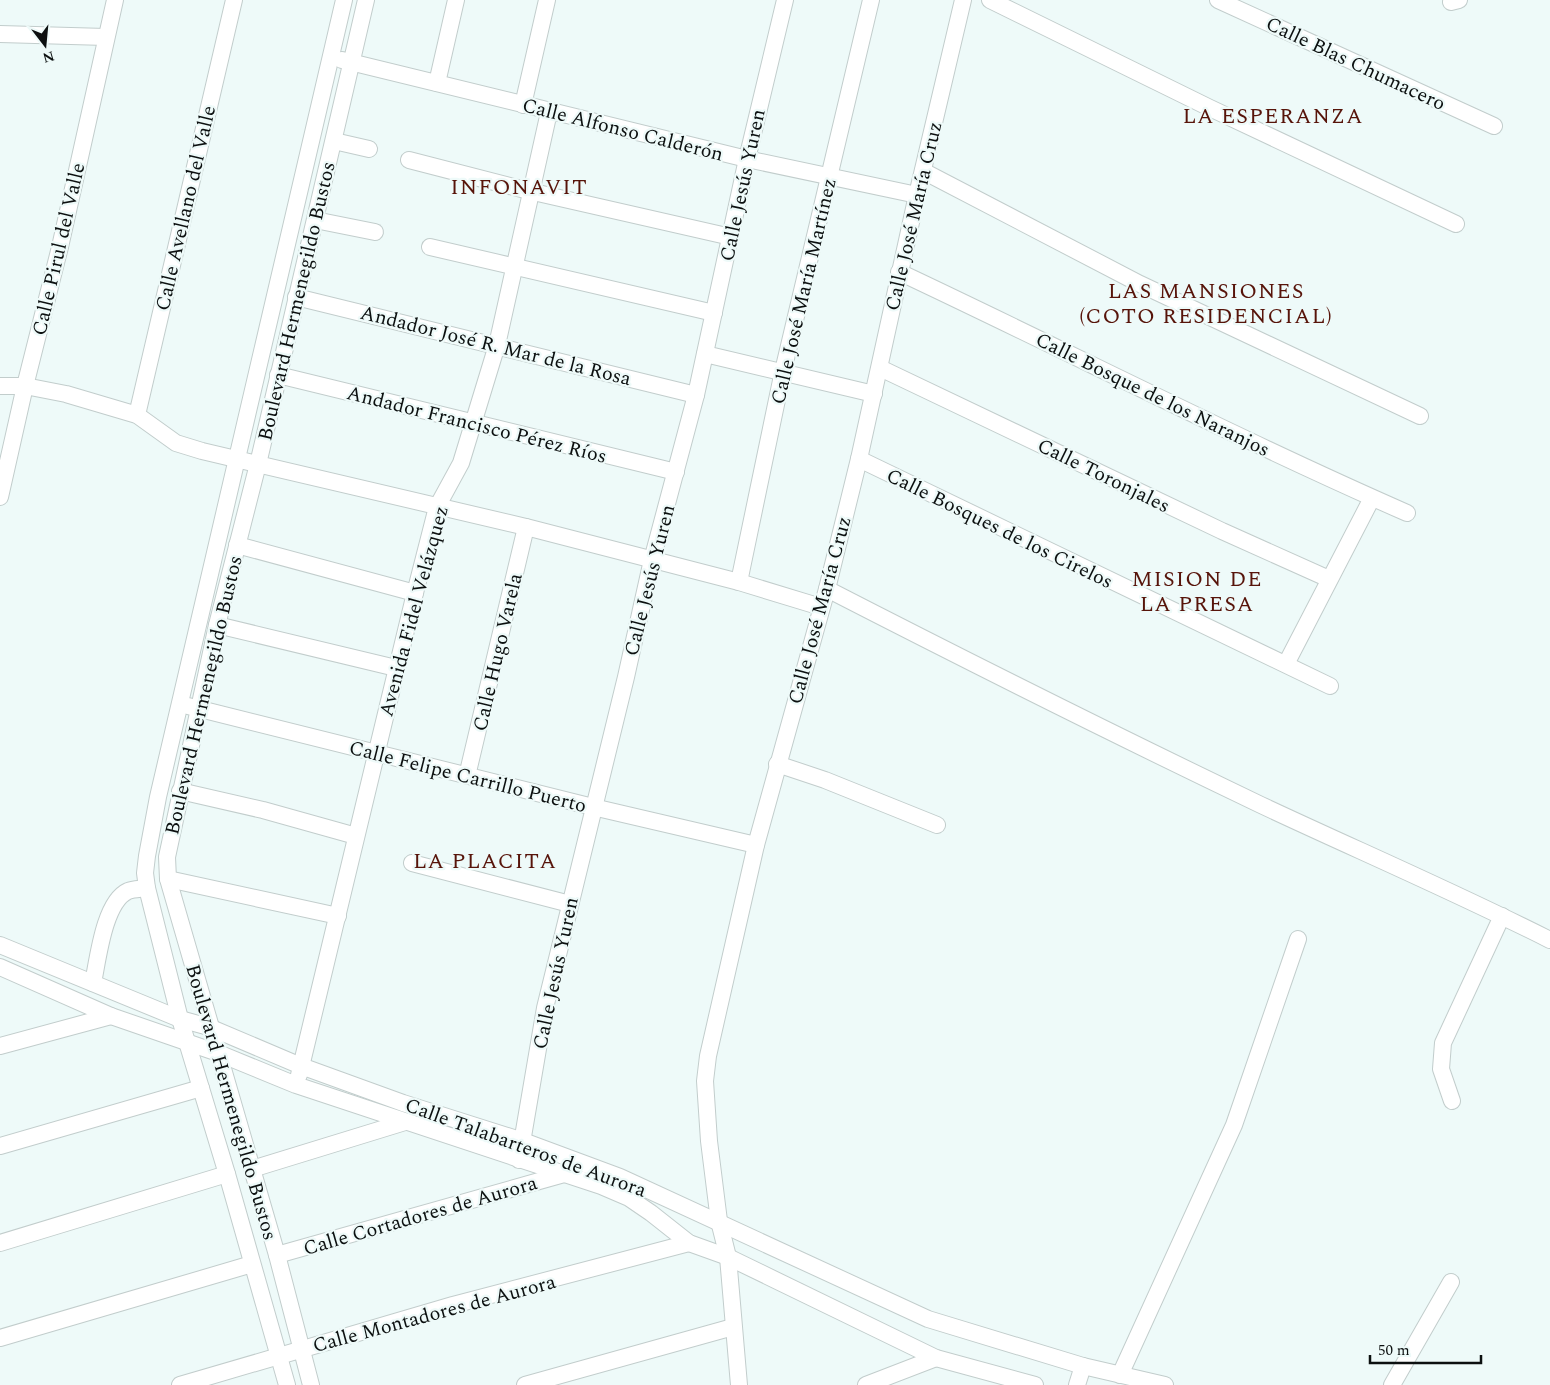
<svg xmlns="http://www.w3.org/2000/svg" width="1550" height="1385" viewBox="0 0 1550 1385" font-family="Spectral,serif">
<rect width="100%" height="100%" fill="#eefaf9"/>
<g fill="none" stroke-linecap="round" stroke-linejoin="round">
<defs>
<g id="minor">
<polyline points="990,0 1210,108 1456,224"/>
<polyline points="1218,0 1494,126"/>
<polyline points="1451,2 1459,0"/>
<polyline points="0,34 106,37"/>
<polyline points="342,60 747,159 917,195"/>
<polyline points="437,83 456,0"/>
<polyline points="523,105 547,0"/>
<polyline points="334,141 369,149"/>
<polyline points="409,160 529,191 731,237"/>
<polyline points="923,171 1140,284 1420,416"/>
<polyline points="315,220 375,232"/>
<polyline points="430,247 714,313"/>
<path d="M899,272C1069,352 1236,438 1407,513"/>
<polyline points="296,297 696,395"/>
<polyline points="705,354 874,394"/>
<polyline points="880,368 1222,531 1329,579"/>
<polyline points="278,375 676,472"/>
<polyline points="0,386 25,386 66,394 137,415 176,443 202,451 526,527 739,582 821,607"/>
<polyline points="137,415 234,0"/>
<polyline points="859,459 1330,686"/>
<polyline points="0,497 25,386 60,247 115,0"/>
<polyline points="237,545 415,593"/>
<polyline points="739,582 783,371 871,0"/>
<path d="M827,589C971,663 1115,735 1261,805C1357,850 1455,892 1550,940"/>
<polyline points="217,625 396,668"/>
<polyline points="1286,664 1372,498"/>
<polyline points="188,706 593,807 756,845"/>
<polyline points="777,764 825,780 937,825"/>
<polyline points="467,776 526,527"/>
<polyline points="180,791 263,810 356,836"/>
<polyline points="412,863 570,904"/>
<polyline points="168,879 338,916"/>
<polyline points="0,945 180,1019 209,1027 301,1066 403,1103 523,1141 620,1177 928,1319 1083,1366 1165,1385"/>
<polyline points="0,967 111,1016 218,1053 296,1085 601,1186 629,1198 651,1213 689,1243 728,1257 936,1358 1035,1385"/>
<path d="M93,983C98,959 104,902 128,891C133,889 141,889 147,888"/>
<polyline points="0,1046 111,1016"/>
<polyline points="299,1075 415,593 437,507 461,463 497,345 549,112"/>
<polyline points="1452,1101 1441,1069 1443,1043 1502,916"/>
<polyline points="0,1146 201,1088"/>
<polyline points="519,1160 545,1008 626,677 652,560 696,395 747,159 785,0"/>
<polyline points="252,1169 405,1122"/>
<polyline points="0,1243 227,1174"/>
<polyline points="277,1255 564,1174"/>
<polyline points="0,1338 252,1264"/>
<polyline points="1120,1375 1234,1125 1298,939"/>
<polyline points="180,1385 453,1305 689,1243"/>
<polyline points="287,1385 227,1174 180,1019 147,888 145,873 147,856 158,797 344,0"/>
<polyline points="311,1385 277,1255 168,879 167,857 217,625 258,464 366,0"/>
<polyline points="525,1385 733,1327"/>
<polyline points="739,1385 728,1257 719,1221 709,1141 705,1081 708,1056 756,845 827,589 859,459 917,195 963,0"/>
<polyline points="866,1385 936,1358"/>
<polyline points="1077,1385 1083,1366"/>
<polyline points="1392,1385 1451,1282"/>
</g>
</defs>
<use href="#minor" stroke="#c2cdcc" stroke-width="18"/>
<use href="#minor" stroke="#fff" stroke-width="16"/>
</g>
<g text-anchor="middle" stroke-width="4.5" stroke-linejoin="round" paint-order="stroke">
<g font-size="20" fill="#0c1010" stroke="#eefaf9">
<text transform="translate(1356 63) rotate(25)" y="7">Calle Blas Chumacero</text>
<text transform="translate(623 129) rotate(14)" y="7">Calle Alfonso Calderón</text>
<text transform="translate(742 185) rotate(-78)" y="7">Calle Jesús Yuren</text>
<text transform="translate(185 208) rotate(-77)" y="7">Calle Avellano del Valle</text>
<text transform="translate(913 216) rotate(-77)" y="7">Calle José María Cruz</text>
<text transform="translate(58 249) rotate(-77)" y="7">Calle Pirul del Valle</text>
<text transform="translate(803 291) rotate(-77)" y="7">Calle José María Martínez</text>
<text transform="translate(296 301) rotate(-77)" y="7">Boulevard Hermenegildo Bustos</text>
<text transform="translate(496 345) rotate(14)" y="7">Andador José R. Mar de la Rosa</text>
<text transform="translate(1153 394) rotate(26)" y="7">Calle Bosque de los Naranjos</text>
<text transform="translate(477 424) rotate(14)" y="7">Andador Francisco Pérez Ríos</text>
<text transform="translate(1104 475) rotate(26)" y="7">Calle Toronjales</text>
<text transform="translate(1000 528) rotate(26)" y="7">Calle Bosques de los Cirelos</text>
<text transform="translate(649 580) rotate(-76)" y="7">Calle Jesús Yuren</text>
<text transform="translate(819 610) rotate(-75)" y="7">Calle José María Cruz</text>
<text transform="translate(413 611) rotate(-75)" y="7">Avenida Fidel Velázquez</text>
<text transform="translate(497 652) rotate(-77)" y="7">Calle Hugo Varela</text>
<text transform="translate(203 695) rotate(-77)" y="7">Boulevard Hermenegildo Bustos</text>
<text transform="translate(468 776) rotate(14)" y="7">Calle Felipe Carrillo Puerto</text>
<text transform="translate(555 973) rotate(-78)" y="7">Calle Jesús Yuren</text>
<text transform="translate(232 1102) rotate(74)" y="7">Boulevard Hermenegildo Bustos</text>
<text transform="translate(526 1147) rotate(20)" y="7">Calle Talabarteros de Aurora</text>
<text transform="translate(420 1215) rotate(-16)" y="7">Calle Cortadores de Aurora</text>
<text transform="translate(434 1313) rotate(-15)" y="7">Calle Montadores de Aurora</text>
</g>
<g font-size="22" letter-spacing="1" fill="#57140a" stroke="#eefaf9">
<text x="1273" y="123">LA ESPERANZA</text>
<text x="519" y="194">INFONAVIT</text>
<text x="1206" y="298">LAS MANSIONES<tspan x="1206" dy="25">(COTO RESIDENCIAL)</tspan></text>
<text x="1197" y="586">MISION DE<tspan x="1197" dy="25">LA PRESA</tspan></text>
<text x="485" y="868">LA PLACITA</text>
</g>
</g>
<g transform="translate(45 45) rotate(164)" stroke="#eefaf9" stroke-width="4" paint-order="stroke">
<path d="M0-4L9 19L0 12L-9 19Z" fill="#0c1010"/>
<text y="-8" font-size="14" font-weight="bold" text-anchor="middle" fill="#0c1010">N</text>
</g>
<path d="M1370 1355v8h111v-8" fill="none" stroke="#0c1010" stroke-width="2.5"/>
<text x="1378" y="1355" font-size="15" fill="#0c1010" stroke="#eefaf9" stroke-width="4" paint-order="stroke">50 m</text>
</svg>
